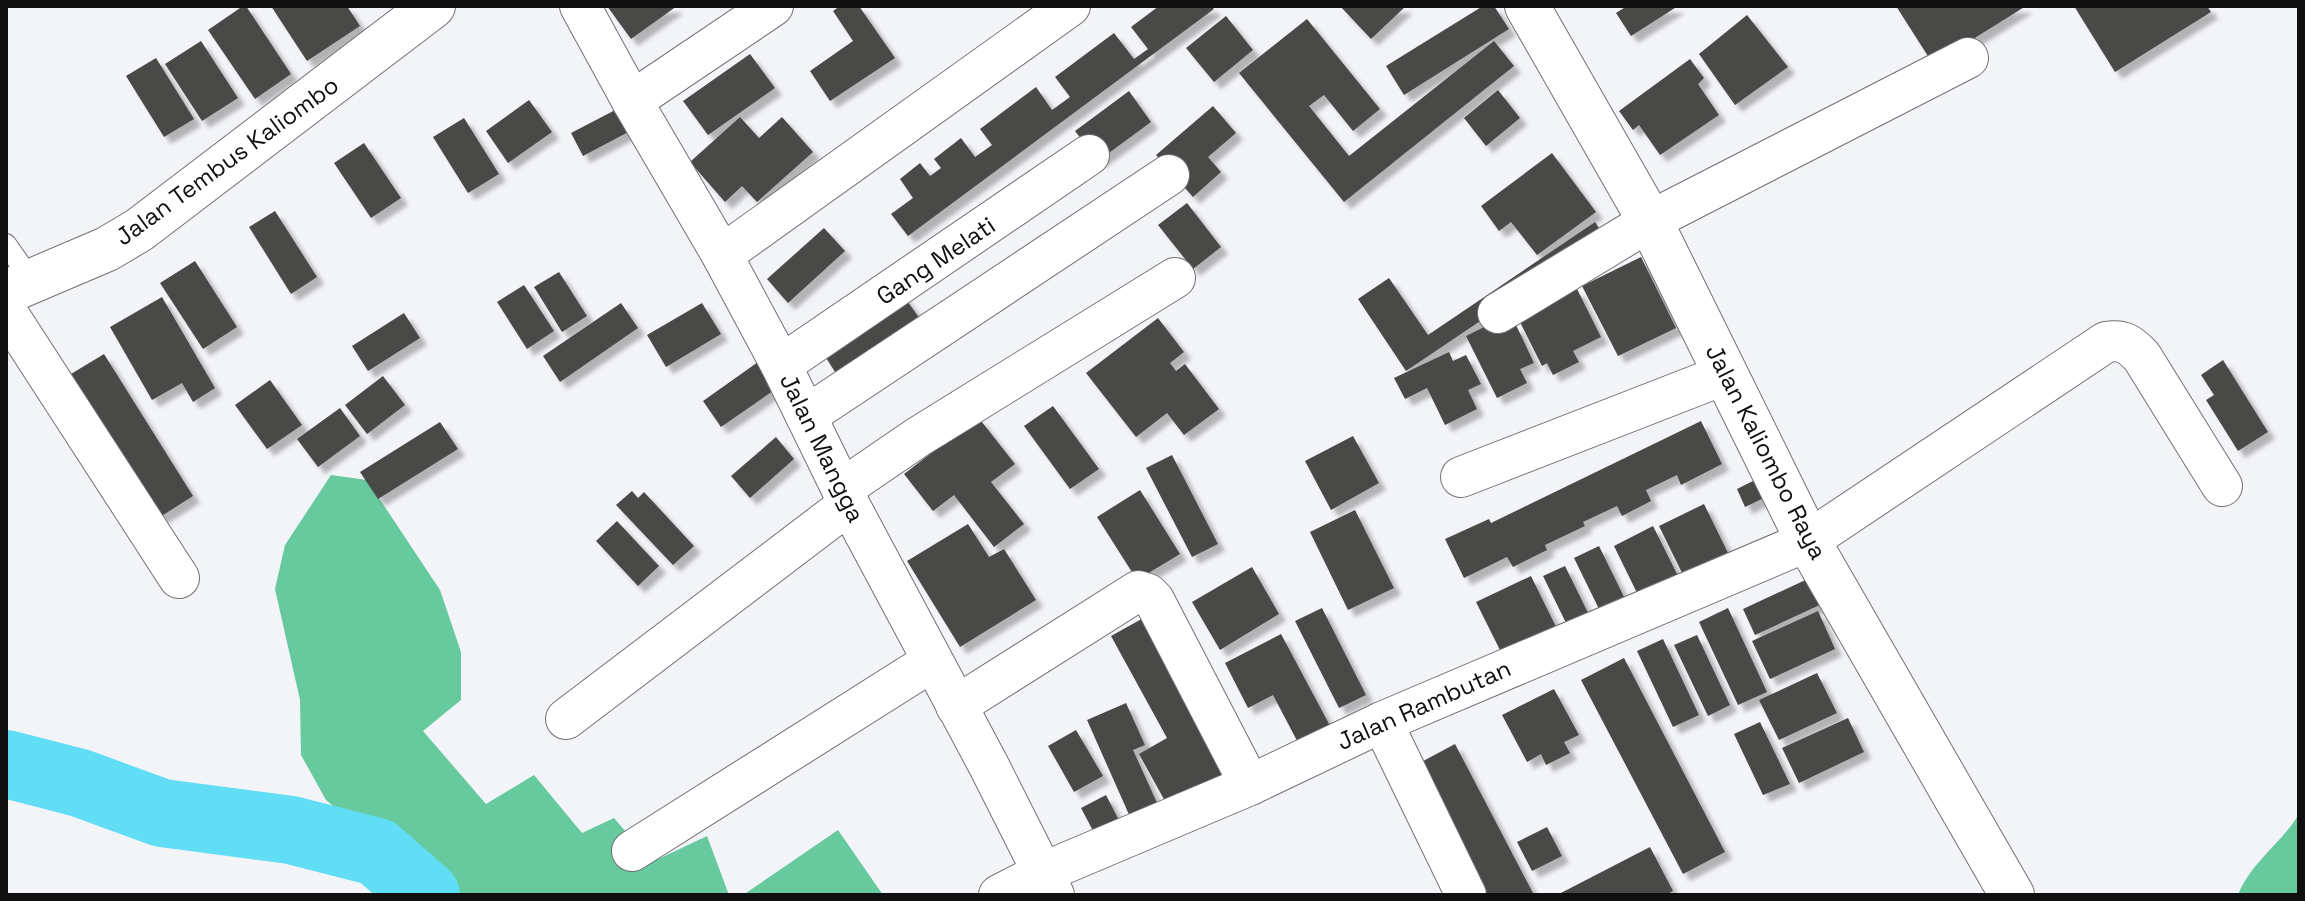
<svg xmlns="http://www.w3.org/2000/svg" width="2305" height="901" viewBox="0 0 2305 901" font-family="'Space Grotesk',sans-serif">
<defs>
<filter id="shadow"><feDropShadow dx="7" dy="7" stdDeviation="2" flood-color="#0004"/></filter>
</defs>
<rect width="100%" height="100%" fill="#f3f4f7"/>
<g fill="#67ca9e">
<polygon points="331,475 367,480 440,590 461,652 461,700 423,731 486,804 534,775 582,833 614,818 652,862 707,836 729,895 439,895 326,800 301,755 300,700 275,589 285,545"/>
<path d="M2299,814V895H2238C2251,862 2281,844 2299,814Z"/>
<polygon points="838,830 883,895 743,895"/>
</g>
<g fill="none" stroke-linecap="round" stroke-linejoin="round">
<polyline stroke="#61ddf6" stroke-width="68" points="6,764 80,783 162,813 291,830 377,852 426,895"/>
</g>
<g fill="#494846" filter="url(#shadow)">
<polygon points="243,6 246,6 291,74 255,99 208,30"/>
<polygon points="271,6 347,6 360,26 307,61"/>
<polygon points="607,6 677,6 631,39"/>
<polygon points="840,6 859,6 895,58 830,101 810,71 853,41 833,11"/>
<polygon points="1159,6 1211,6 1214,9 908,236 891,214 913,198 900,179 920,163 930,176 941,168 934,159 961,138 975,157 992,145 980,129 1036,87 1052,110 1070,97 1055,77 1114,33 1134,59 1148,49 1131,27"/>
<polygon points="1340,6 1406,6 1371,39"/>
<polygon points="1483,6 1494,6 1509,29 1404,95 1386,66"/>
<polygon points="1627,6 1678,6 1631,36 1616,13"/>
<polygon points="1896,6 2026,6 1933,64"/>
<polygon points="2074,6 2207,6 2211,12 2115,72"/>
<polygon points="1747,15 1788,67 1735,105 1699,54"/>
<polygon points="1226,16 1253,50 1214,82 1186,48"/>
<polygon points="1307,19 1380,109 1353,131 1324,95 1309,106 1349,156 1494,41 1514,66 1344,202 1239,73"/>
<polygon points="201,41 238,98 202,121 165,64"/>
<polygon points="750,54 775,88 708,135 683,101"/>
<polygon points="156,58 194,119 164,137 126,76"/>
<polygon points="1690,59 1704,78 1698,84 1719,115 1660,155 1639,125 1633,130 1619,111"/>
<polygon points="1498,90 1520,118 1486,146 1464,118"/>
<polygon points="1129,91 1151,122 1098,161 1075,131"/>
<polygon points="529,100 552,132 508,163 486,131"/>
<polygon points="1213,106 1236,133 1208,157 1221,172 1193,197 1156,155"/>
<polygon points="621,107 634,129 583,156 571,133"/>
<polygon points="740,117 759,138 782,117 813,152 757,202 742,186 725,202 690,162"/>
<polygon points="464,118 499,174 468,193 433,137"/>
<polygon points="364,143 401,198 371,218 334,163"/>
<polygon points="1552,153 1596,212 1537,255 1511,222 1499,231 1481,206"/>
<polygon points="1187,203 1221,247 1193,269 1158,225"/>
<polygon points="275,211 317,277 291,294 249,227"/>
<polygon points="1595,222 1605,237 1406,371 1358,299 1389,278 1428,335"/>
<polygon points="824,228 845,251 788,303 767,279"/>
<polygon points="1641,257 1676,328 1618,356 1582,286"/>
<polygon points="195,261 237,327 203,349 160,283"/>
<polygon points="559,272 587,316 562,332 534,287"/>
<polygon points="524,285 554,331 527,349 497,302"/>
<polygon points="1577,289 1601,337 1573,351 1579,362 1553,375 1547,363 1542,366 1518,318"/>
<polygon points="900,291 928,330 842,383 818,345"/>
<polygon points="162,297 215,388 193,402 182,383 152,400 110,327"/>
<polygon points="621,303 638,328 560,382 543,356"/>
<polygon points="702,303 721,334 666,367 647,335"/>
<polygon points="404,313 420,338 368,371 352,346"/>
<polygon points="1158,318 1184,352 1170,363 1176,371 1185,364 1219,409 1184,435 1167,413 1136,437 1086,373"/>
<polygon points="1496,321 1502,332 1516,325 1534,363 1520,369 1527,383 1497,398 1466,336"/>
<polygon points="1449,352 1453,361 1466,355 1481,384 1468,390 1477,409 1445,425 1427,388 1405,399 1394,378"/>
<polygon points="104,354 193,496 160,517 71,374"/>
<polygon points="765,357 783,384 721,427 703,401"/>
<polygon points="2223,360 2268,432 2238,451 2206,400 2214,395 2201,375"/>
<polygon points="383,376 405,405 367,434 345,405"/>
<polygon points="270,380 302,425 267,449 235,405"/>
<polygon points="1053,406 1099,469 1070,489 1024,426"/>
<polygon points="340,408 360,436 318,467 297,439"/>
<polygon points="978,417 1015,464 991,482 1024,524 994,547 954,495 933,511 904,474"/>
<polygon points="1701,421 1722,464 1681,485 1677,475 1646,490 1651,501 1622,516 1617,506 1583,522 1585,526 1545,545 1547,550 1513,567 1507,557 1464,578 1445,539 1489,519 1491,523"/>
<polygon points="440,422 458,449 378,499 360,472"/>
<polygon points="1353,436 1379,483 1331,510 1305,461"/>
<polygon points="776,437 794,459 750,498 731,476"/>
<polygon points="1172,455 1218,544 1192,557 1146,468"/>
<polygon points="1759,478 1768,496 1745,507 1737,489"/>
<polygon points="1140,490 1180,554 1137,580 1097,517"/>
<polygon points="632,491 638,498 644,492 694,546 673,565 616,505"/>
<polygon points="1704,504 1733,563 1688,585 1659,526"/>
<polygon points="1355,510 1394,588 1348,610 1310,532"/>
<polygon points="617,521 659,566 638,586 596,541"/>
<polygon points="968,524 989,557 1004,549 1036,600 960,647 907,561"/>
<polygon points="1653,526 1681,582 1641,601 1614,546"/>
<polygon points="1599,546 1627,603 1602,615 1574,558"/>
<polygon points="1565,566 1593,623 1571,633 1543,576"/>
<polygon points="1252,567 1279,614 1220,650 1192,602"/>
<polygon points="1531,576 1560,635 1506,662 1476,602"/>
<polygon points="1812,577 1824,603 1755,635 1743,609"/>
<polygon points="1322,608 1366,695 1339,708 1295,621"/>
<polygon points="1728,608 1767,692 1738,705 1699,622"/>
<polygon points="1818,611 1835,649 1770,679 1752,641"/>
<polygon points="1147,616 1236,777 1171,812 1139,754 1167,738 1111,636"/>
<polygon points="1281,634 1336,737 1304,754 1273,695 1248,708 1225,663"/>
<polygon points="1697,635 1730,705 1708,716 1674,645"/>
<polygon points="1663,639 1699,715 1673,727 1637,651"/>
<polygon points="1624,658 1725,852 1683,874 1581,680"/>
<polygon points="1817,673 1837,713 1779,740 1759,700"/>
<polygon points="1554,689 1579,735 1564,742 1570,753 1546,765 1541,754 1527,762 1502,715"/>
<polygon points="1126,703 1145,745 1133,750 1163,816 1135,828 1087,720"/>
<polygon points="1848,718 1864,752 1799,783 1782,748"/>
<polygon points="1760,722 1790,784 1763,795 1734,734"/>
<polygon points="1076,730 1103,776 1074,792 1048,746"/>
<polygon points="1455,744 1534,895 1480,895 1412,767"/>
<polygon points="1106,795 1124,830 1099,842 1081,808"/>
<polygon points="1547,827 1562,856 1532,871 1517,842"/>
<polygon points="1650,847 1673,891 1666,895 1557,895"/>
</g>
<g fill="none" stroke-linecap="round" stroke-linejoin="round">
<defs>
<polyline id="lane" points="6,244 32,281"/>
<g id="street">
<polyline points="580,6 632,101 722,255 781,365 849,504 989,766 1054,895"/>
<polyline points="632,101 773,6"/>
<polyline points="722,255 1070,6"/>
<polyline points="6,311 179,578"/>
<polyline points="1498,313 1650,221 1968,58"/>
<polyline points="781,365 1089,155"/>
<polyline points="806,416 1169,175"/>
<polyline points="1461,477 1726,374"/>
<polyline points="842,489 918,437 1175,278"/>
<polyline points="956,706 1138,591 1148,594 1154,600 1250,785"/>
<polyline points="566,719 849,504"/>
<polyline points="1382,722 1466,895"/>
<polyline points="632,851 931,662"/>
<path d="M999,895L1042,873L1250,785L1382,722L1808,541L2106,342C2123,339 2130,344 2142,357L2222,486"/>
</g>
<g id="secondary">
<polyline points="1527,6 1650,221 1808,541 2012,895"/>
<polyline points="6,292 107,249 139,230 433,6"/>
</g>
</defs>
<use href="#lane" stroke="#717174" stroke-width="22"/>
<use href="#street" stroke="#717174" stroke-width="42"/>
<use href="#secondary" stroke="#717174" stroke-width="46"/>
<use href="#lane" stroke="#fff" stroke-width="20"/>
<use href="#street" stroke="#fff" stroke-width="40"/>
<use href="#secondary" stroke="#fff" stroke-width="44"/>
</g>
<g text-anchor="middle" stroke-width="8" stroke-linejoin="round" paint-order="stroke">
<g font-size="24" fill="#0f0f10" stroke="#fff">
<text transform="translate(227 161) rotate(-36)" y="8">Jalan Tembus Kaliombo</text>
<text transform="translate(936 261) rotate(-34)" y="8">Gang Melati</text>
<text transform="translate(822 448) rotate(64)" y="8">Jalan Mangga</text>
<text transform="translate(1766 452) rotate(63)" y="8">Jalan Kaliombo Raya</text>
<text transform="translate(1424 705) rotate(-24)" y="8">Jalan Rambutan</text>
</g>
</g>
<rect width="2305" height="901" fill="none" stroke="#0f0f10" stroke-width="16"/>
</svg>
